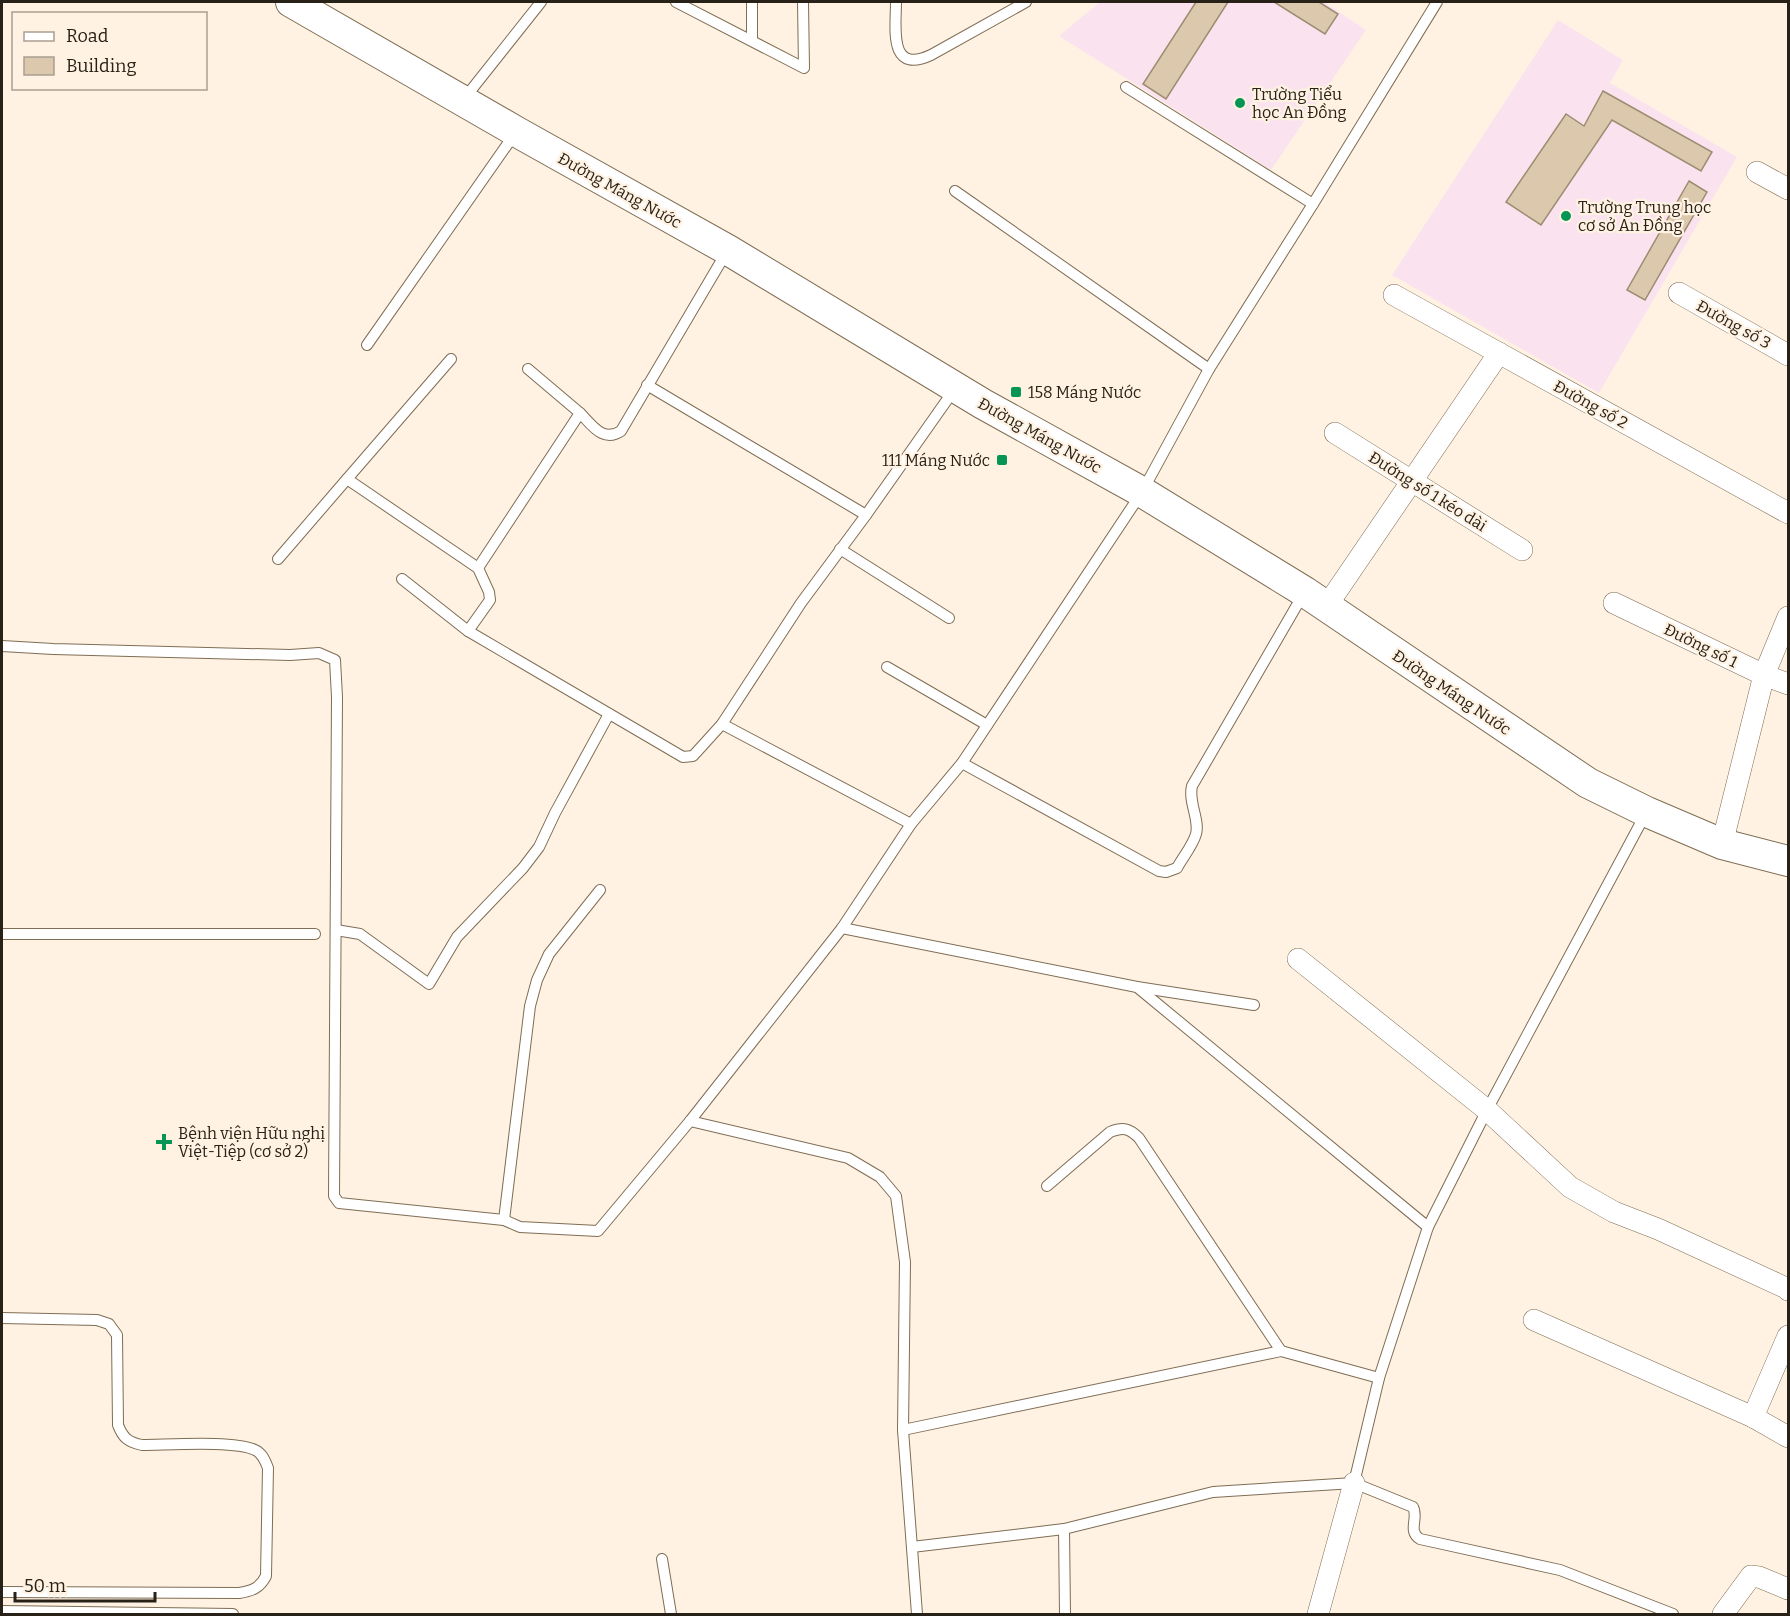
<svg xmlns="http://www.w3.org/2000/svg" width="1790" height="1616" viewBox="0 0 1790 1616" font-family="Bitter,serif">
<rect width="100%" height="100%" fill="#fff2e2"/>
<g fill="#fae3ef">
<polygon points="1100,2 1324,2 1366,30 1271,170 1059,36"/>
<polygon points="1558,20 1623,60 1610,83 1737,157 1599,393 1392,275"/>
</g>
<g fill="#dcc8ad" stroke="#9e8c72" stroke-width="1.5">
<polygon points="1196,2 1228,2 1166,99 1143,84"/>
<polygon points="1274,2 1319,2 1338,14 1325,34"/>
<polygon points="1603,91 1712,152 1701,171 1612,120 1541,225 1506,202 1566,114 1584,126"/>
<polygon points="1689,181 1707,192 1645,300 1627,290"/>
</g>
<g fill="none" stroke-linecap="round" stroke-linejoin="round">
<defs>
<g id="service">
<polyline points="676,2 804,68 803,2"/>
<polyline points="752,2 752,40"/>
<path d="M896,2C896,28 888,75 931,55L1026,2"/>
<polyline points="1126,87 1313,204"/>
<polyline points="464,99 541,2"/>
<polyline points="955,191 1209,369"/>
<polyline points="367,345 516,132"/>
<polyline points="528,369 580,413"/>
<polyline points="647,385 866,515"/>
<polyline points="347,479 451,359"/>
<polyline points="840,549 949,618"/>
<polyline points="278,559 347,479 478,568 489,592 490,600 468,631"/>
<path d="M478,568L580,413C592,425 603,443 621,431L726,253"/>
<polyline points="402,579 468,631 683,757 693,756 722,724"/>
<polyline points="2,646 53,649 290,655 319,653 335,660 337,697 334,1196 339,1203 504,1220 520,1227 598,1231 690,1121 842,928 911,824 962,763 1142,492 1209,369 1313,204 1437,2"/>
<polyline points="887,667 987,725"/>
<path d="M962,763L1159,871L1166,872L1177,868C1183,857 1193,845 1196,834C1200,820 1188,802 1192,786L1304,593"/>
<polyline points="911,824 722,724 801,603 866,515 954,390"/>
<polyline points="842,928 1137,987 1428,1227"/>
<polyline points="336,930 360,934 429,984 457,937 523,868 539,847 555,813 609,714"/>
<polyline points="2,934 315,934"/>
<polyline points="1137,987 1254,1005"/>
<polyline points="690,1121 848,1158 880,1177 896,1196 905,1262 903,1430 917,1614"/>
<path d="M1047,1186L1110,1132C1123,1127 1129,1128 1139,1138L1281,1351"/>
<polyline points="504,1220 530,1006 537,980 549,954 600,890"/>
<path d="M2,1318L97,1320L109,1324L117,1335L118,1425C123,1438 128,1442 142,1445C167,1445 235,1440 255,1450C262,1453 265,1460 268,1468L266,1576C260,1588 252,1591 239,1593L2,1592"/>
<polyline points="903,1430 1281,1351 1379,1378"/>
<polyline points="1354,1483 1379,1378 1428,1227 1487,1110 1646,813"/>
<polyline points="1064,1529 1065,1614"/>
<path d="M912,1547L1064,1529L1213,1492L1354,1483L1413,1507C1419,1518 1407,1531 1420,1539L1560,1570L1673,1614"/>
<polyline points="662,1559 671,1614"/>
<polyline points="2,1611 233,1614"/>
</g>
<g id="minor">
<polyline points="1757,172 1788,189"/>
<polyline points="1679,293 1788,355"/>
<polyline points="1394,295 1788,513"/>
<polyline points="1335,433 1522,550"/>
<polyline points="1614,603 1764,675 1788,684"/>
<polyline points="1326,607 1499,353"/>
<polyline points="1722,844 1764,675 1788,617"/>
<polyline points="1298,959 1487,1110 1570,1187 1614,1212 1658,1229 1786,1288 1788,1290"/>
<polyline points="1534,1320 1753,1417 1788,1437"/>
<polyline points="1753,1417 1788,1336"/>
<polyline points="1318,1614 1354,1483"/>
<polyline points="1723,1614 1751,1576 1759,1577 1788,1589"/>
</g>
<polyline id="secondary" points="291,2 517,132 728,250 983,404 1142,492 1305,592 1588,783 1647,812 1722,844 1788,861"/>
</defs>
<use href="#service" stroke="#7f6d54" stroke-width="12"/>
<use href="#minor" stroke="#7f6d54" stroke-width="22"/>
<use href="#secondary" stroke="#7f6d54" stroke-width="32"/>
<use href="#service" stroke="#fff" stroke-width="10"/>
<use href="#minor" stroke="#fff" stroke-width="21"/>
<use href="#secondary" stroke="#fff" stroke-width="30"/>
</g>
<g fill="#079555" stroke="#fff2e2" stroke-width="2">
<circle cx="1240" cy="103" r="6"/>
<circle cx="1566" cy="216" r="6"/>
<rect x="1010" y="386" width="12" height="12" rx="3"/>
<rect x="996" y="454" width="12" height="12" rx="3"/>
<path d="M161 1133h6v6h6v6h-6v6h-6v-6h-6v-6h6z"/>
</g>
<g text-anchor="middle" stroke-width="4.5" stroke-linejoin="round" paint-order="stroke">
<g font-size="16" fill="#282117" stroke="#fff2e2" text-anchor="start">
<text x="1252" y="100">Trường Tiểu<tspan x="1252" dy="18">học An Đồng</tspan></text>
<text x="1578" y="213">Trường Trung học<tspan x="1578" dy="18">cơ sở An Đồng</tspan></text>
<text x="1028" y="398">158 Máng Nước</text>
<text x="990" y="466" text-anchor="end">111 Máng Nước</text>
<text x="178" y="1139">Bệnh viện Hữu nghị<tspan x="178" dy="18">Việt-Tiệp (cơ sở 2)</tspan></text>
</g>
<g font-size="16" fill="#282117" stroke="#fff2e2">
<text transform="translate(620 190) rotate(29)" y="6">Đường Máng Nước</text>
<text transform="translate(1734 324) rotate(29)" y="6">Đường số 3</text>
<text transform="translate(1591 404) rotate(29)" y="6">Đường số 2</text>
<text transform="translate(1040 435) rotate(29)" y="6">Đường Máng Nước</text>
<text transform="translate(1428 491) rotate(32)" y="6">Đường số 1 kéo dài</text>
<text transform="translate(1701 645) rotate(26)" y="6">Đường số 1</text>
<text transform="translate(1452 692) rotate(34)" y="6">Đường Máng Nước</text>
</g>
</g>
<rect width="1790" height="1616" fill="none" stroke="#282117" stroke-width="6"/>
<rect x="12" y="12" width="195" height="78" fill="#fff2e2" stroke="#a99e91" stroke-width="1.5"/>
<rect x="24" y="32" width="30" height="9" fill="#ffffff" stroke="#a99e91" stroke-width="1.5"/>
<text x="66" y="42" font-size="18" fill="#282117">Road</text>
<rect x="24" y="57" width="30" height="18" fill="#dcc8ad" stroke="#a99e91" stroke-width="1.5"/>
<text x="66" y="72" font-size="18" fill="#282117">Building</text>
<path d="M15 1592v9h140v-9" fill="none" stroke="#282117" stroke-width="3"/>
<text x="24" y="1592" font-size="18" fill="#282117" stroke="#fff2e2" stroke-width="4.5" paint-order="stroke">50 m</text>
</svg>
